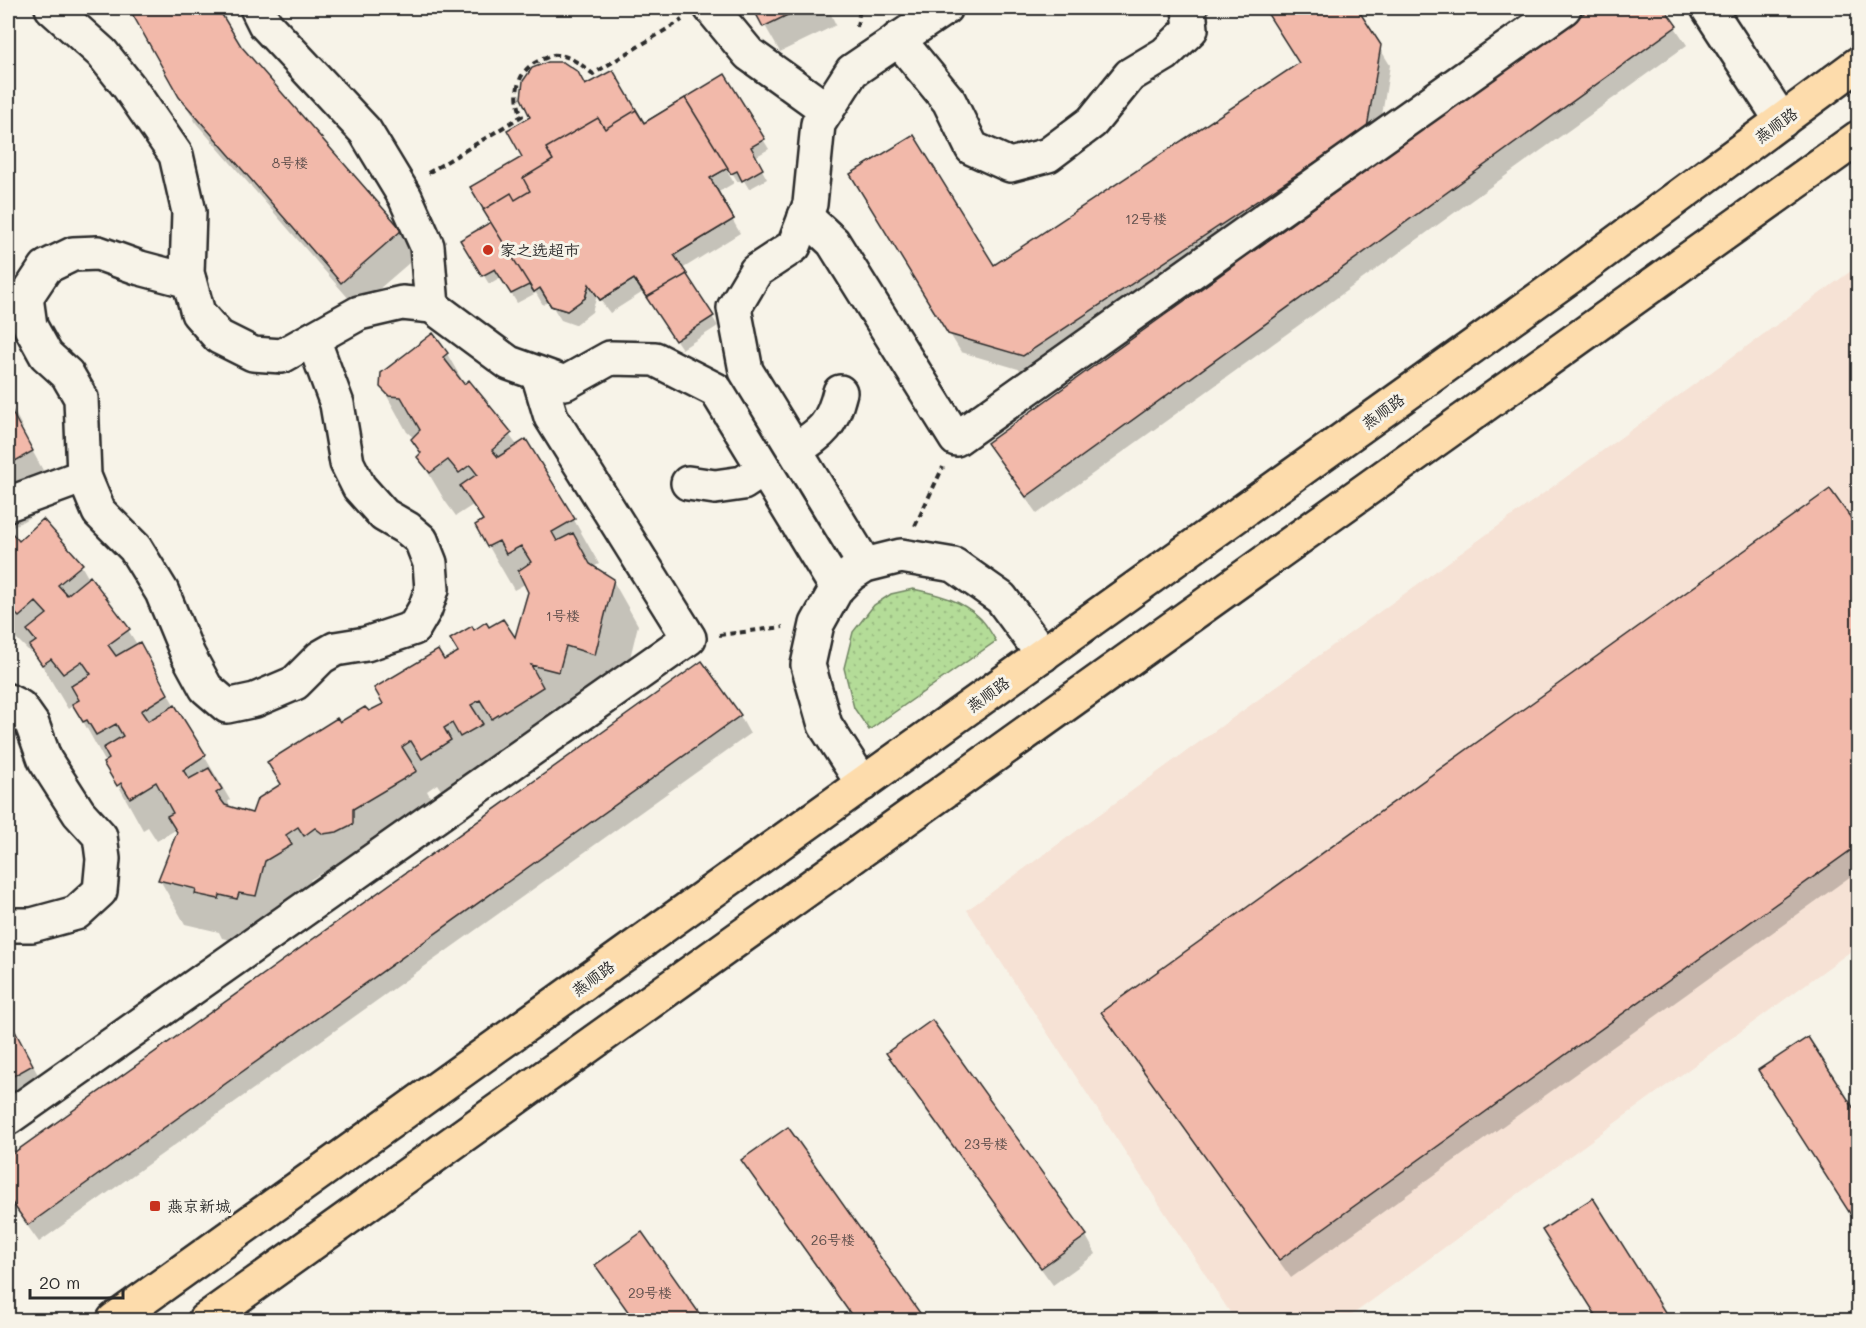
<svg xmlns="http://www.w3.org/2000/svg" width="1866" height="1328" viewBox="0 0 1866 1328" font-family="Mali,'LXGW WenKai TC',sans-serif">
<defs>
<pattern id="grass-dots" width="8" height="8" patternUnits="userSpaceOnUse" patternTransform="scale(1.5)"><rect width="8" height="8" fill="#b4dc98"/><path d="M2 2h.1M6 6h.1" fill="none" stroke="#9bbd83" stroke-width="1.8" stroke-linecap="round"/></pattern>
</defs>
<rect width="100%" height="100%" fill="#f7f3e8"/>
<filter id="ink" filterUnits="userSpaceOnUse"><feTurbulence type="fractalNoise" baseFrequency=".0167" numOctaves="2"/><feDisplacementMap in="SourceGraphic" scale="12" xChannelSelector="R" yChannelSelector="G"/><feConvolveMatrix kernelMatrix="1 2 1 2 8 2 1 2 1" color-interpolation-filters="sRGB"/></filter>
<g filter="url(#ink)">
<polygon fill="#f6e2d5" points="1858,266 1858,946 1345,1320 1235,1320 967,910"/>
<path fill="url(#grass-dots)" stroke="#708462" stroke-width="1.5" d="M913,589C937,594 961,600 979,617C986,623 991,633 996,641L869,730L854,708L844,668L853,632L874,605L891,594Z"/>
<g fill="#0003" fill-rule="evenodd">
<polygon points="131,8 217,8 240,47 400,231 416,257 357,308 196,123"/>
<polygon points="755,8 828,8 836,25 780,52"/>
<polygon points="1265,8 1355,8 1390,65 1377,147 1035,374 961,352 863,193 994,267 1300,64"/>
<polygon points="1593,8 1662,8 1687,45 1037,514 1000,462 989,444"/>
<polygon points="724,76 769,149 755,157 767,179 749,189 743,179 738,182 731,171 728,173 734,183 717,193 740,233 682,269 718,326 682,349 643,292 610,313 597,296 592,312 575,325 561,320 549,301 543,305 536,293 517,303 501,277 489,284 462,240 493,223 524,158 585,87 643,125"/>
<path d="M432,335L447,354L465,385L469,382L574,520L599,564L593,567L613,581L638,625L620,699L584,716L554,708L567,732L519,762L507,743L496,750L507,769L479,767L468,773L476,785L449,802L437,784L427,791L441,816L331,879L325,871L310,880L316,890L244,943L222,938L219,932L185,924L160,880L179,833L177,829L157,841L148,827L143,830L74,705L68,709L33,650L30,652L16,638L8,622V539L12,535L19,543L81,565L89,579L128,630L165,689L230,800L228,802L232,809L253,814L340,724L368,713L385,704L460,653L474,632L489,629L516,640L530,592L525,584L514,590L477,526L483,522L473,505L456,516L445,501L419,457L422,454L413,439L414,438L407,432L382,387ZM477,698H481L485,706L484,707Z"/>
<polygon points="8,400 23,428 21,430 57,496 29,511 32,516 13,527 8,519"/>
<polygon points="1830,491 1858,531 1858,871 1291,1278 1114,1031 1103,1013"/>
<polygon points="702,663 740,716 750,734 39,1242 8,1199 8,1159"/>
<polygon points="8,1020 47,1091 8,1113"/>
<polygon points="1808,1039 1858,1118 1858,1226 1760,1070"/>
<polygon points="888,1053 1086,1236 1096,1254 1053,1285 898,1072"/>
<polygon points="787,1129 923,1320 854,1320 754,1179 743,1160"/>
<polygon points="1592,1200 1668,1320 1599,1320 1559,1257"/>
<polygon points="642,1234 702,1320 634,1320 597,1265"/>
</g>
<g fill="#f2b9aa" stroke="#2b2b2b" stroke-width="1.5">
<polygon points="129,8 218,8 241,46 402,230 341,283 179,97"/>
<polygon points="753,8 802,8 763,27"/>
<polygon points="1264,8 1357,8 1381,45 1367,128 1023,356 948,334 850,174 914,135 994,265 1299,63"/>
<polygon points="1591,8 1664,8 1677,26 1026,497 987,443"/>
<polygon points="548,62 563,62 578,72 585,85 613,70 644,123 725,74 765,139 751,147 763,169 742,181 737,171 731,174 727,168 710,178 734,219 674,255 714,316 675,341 634,279 600,300 589,284 585,298 567,311 551,306 540,288 534,292 529,285 511,294 495,269 482,276 460,240 491,222 470,187 522,157 507,130 530,117 521,98 523,81 532,68"/>
<polygon points="685,98 728,168 710,178 734,219 674,255 687,274 647,297 634,279 600,300 589,284 585,298 567,311 551,306 540,288 534,292 483,210 511,193 515,200 530,191 523,178 553,160 546,148 598,118 605,129 636,110 644,123"/>
<polygon points="433,333 448,353 443,357 464,384 469,380 512,433 492,450 498,457 526,439 575,519 552,532 557,541 573,533 590,564 614,579 595,655 566,646 559,672 531,665 543,687 492,719 480,700 471,705 483,724 460,737 452,723 444,728 451,740 422,759 411,741 402,747 417,771 353,809 353,824 337,832 323,834 315,828 304,836 298,827 286,835 292,845 265,861 256,896 239,893 237,899 220,895 219,899 195,894 196,889 158,880 177,832 167,816 173,813 156,782 130,798 121,783 117,786 103,763 109,759 103,748 123,736 116,724 96,735 87,720 83,722 72,704 79,700 71,686 91,674 82,661 63,674 51,659 42,665 29,646 36,641 27,630 47,614 36,602 19,617 8,606 8,537 12,533 19,541 43,519 83,564 58,585 67,595 90,576 130,629 108,645 116,656 140,642 168,694 141,711 148,721 175,705 206,755 183,770 189,779 209,768 222,789 216,793 225,805 252,813 257,799 281,784 267,762 337,718 340,722 365,707 369,711 383,704 374,688 438,650 444,660 458,652 450,639 472,626 474,630 486,622 489,627 503,619 515,637 528,592 518,571 531,562 521,546 506,554 499,541 487,547 475,525 483,520 460,486 477,474 470,465 459,473 448,460 430,473 417,457 421,453 411,439 420,430 401,397 389,396 380,387 381,373"/>
<polygon points="8,405 33,451 8,465"/>
<polygon points="1830,489 1858,528 1858,845 1279,1260 1101,1012"/>
<polygon points="702,661 741,715 28,1225 8,1197 8,1157"/>
<polygon points="8,1018 33,1065 8,1079"/>
<polygon points="932,1020 1087,1235 1041,1268 886,1053"/>
<polygon points="1808,1037 1858,1115 1858,1226 1758,1070"/>
<polygon points="788,1127 925,1320 855,1320 741,1160"/>
<polygon points="1593,1198 1670,1320 1599,1320 1542,1230"/>
<polygon points="642,1232 704,1320 634,1320 595,1265"/>
</g>
<g fill="none" stroke-linecap="round" stroke-linejoin="round">
<defs>
<g id="minor">
<polyline points="52,8 102,53 129,87 176,155 189,212 187,273 198,313 219,337 253,354 282,356 359,313 402,303 432,306 509,363 565,383 610,358 655,359 716,390 837,588"/>
<polyline points="257,8 265,24 365,131 405,197 427,246 432,306"/>
<polyline points="711,8 749,54 827,110"/>
<polyline points="1708,8 1782,121"/>
<polyline points="898,39 949,101 972,148 1010,165 1048,155 1092,122 1130,75 1165,54 1191,29 1189,8"/>
<polyline points="805,216 833,242 956,439 1564,8"/>
<polyline points="189,281 140,268 98,253 73,254 46,267 26,297 30,326 46,355 67,374 81,398 84,476 99,512 135,548 162,592 188,655 206,688 227,706 255,700 295,683 321,657 335,649 366,644 414,628 425,609 432,589 430,563 421,540 408,529 384,515 359,487 347,463 337,404 313,339"/>
<path d="M795,450C823,432 832,425 840,392"/>
<polyline points="688,483 715,487 743,483 764,469"/>
<polyline points="8,504 84,476"/>
<polyline points="865,565 746,371 734,308 756,271 794,246 810,204 818,124 852,71 945,8"/>
<polyline points="8,701 20,707 32,724 45,760 79,813 100,836 103,859 100,891 76,913 32,925 8,925"/>
<polyline points="863,784 825,725 808,665 817,624 837,588 851,574 865,565 901,556 954,565 1001,598 1043,655"/>
<polyline points="8,1118 689,638 551,417 538,374"/>
</g>
<g id="major">
<polyline points="114,1320 1571,276 1858,64"/>
<polyline points="205,1320 1858,138"/>
</g>
</defs>
<use href="#minor" stroke="#2b2b2b" stroke-width="38"/>
<use href="#major" stroke="#2b2b2b" stroke-width="38"/>
<g stroke="#2b2b2b" stroke-width="4" stroke-dasharray="6 4.5" stroke-linecap="butt">
<polyline points="857,27 860,8"/>
<path d="M428,173L522,116C512,93 517,68 543,59C547,58 552,54 556,55C570,55 583,66 593,74L682,20"/>
<polyline points="915,526 943,467"/>
<polyline points="719,635 783,627"/>
</g>
<use href="#minor" stroke="#f7f3e8" stroke-width="33"/>
<use href="#major" stroke="#fddcac" stroke-width="33"/>
</g>
</g>
<g fill="#c8321e" stroke="#f7f3e8" stroke-width="2">
<circle cx="488" cy="250" r="6"/>
<rect x="149" y="1200" width="12" height="12" rx="3"/>
</g>
<g text-anchor="middle" stroke-width="6" stroke-linejoin="round" paint-order="stroke">
<g font-size="14" fill="#5d4e4b">
<text x="290" y="168">8号楼</text>
<text x="1146" y="224">12号楼</text>
<text x="563" y="621">1号楼</text>
<text x="986" y="1149">23号楼</text>
<text x="833" y="1245">26号楼</text>
<text x="650" y="1298">29号楼</text>
</g>
<g font-size="16" fill="#2b2b2b" stroke="#f7f3e8">
<text transform="translate(1776 125) rotate(-36)" y="6">燕顺路</text>
<text transform="translate(1383 411) rotate(-36)" y="6">燕顺路</text>
<text transform="translate(988 694) rotate(-36)" y="6">燕顺路</text>
<text transform="translate(593 978) rotate(-36)" y="6">燕顺路</text>
</g>
<g font-size="16" fill="#2b2b2b" stroke="#f7f3e8" text-anchor="start">
<text x="500" y="256">家之选超市</text>
<text x="167" y="1212">燕京新城</text>
</g>
</g>
<rect width="1866" height="1328" fill="none" stroke="#f7f3e8" stroke-width="30"/>
<rect x="15" y="15" width="1836" height="1298" fill="none" stroke="#2b2b2b" stroke-width="2" filter="url(#ink)"/>
<path d="M30 1289v9h93v-9" fill="none" stroke="#2b2b2b" stroke-width="3"/>
<text x="39" y="1289" font-size="18" fill="#2b2b2b" stroke="#f7f3e8" stroke-width="4.5" paint-order="stroke">20 m</text>
</svg>
